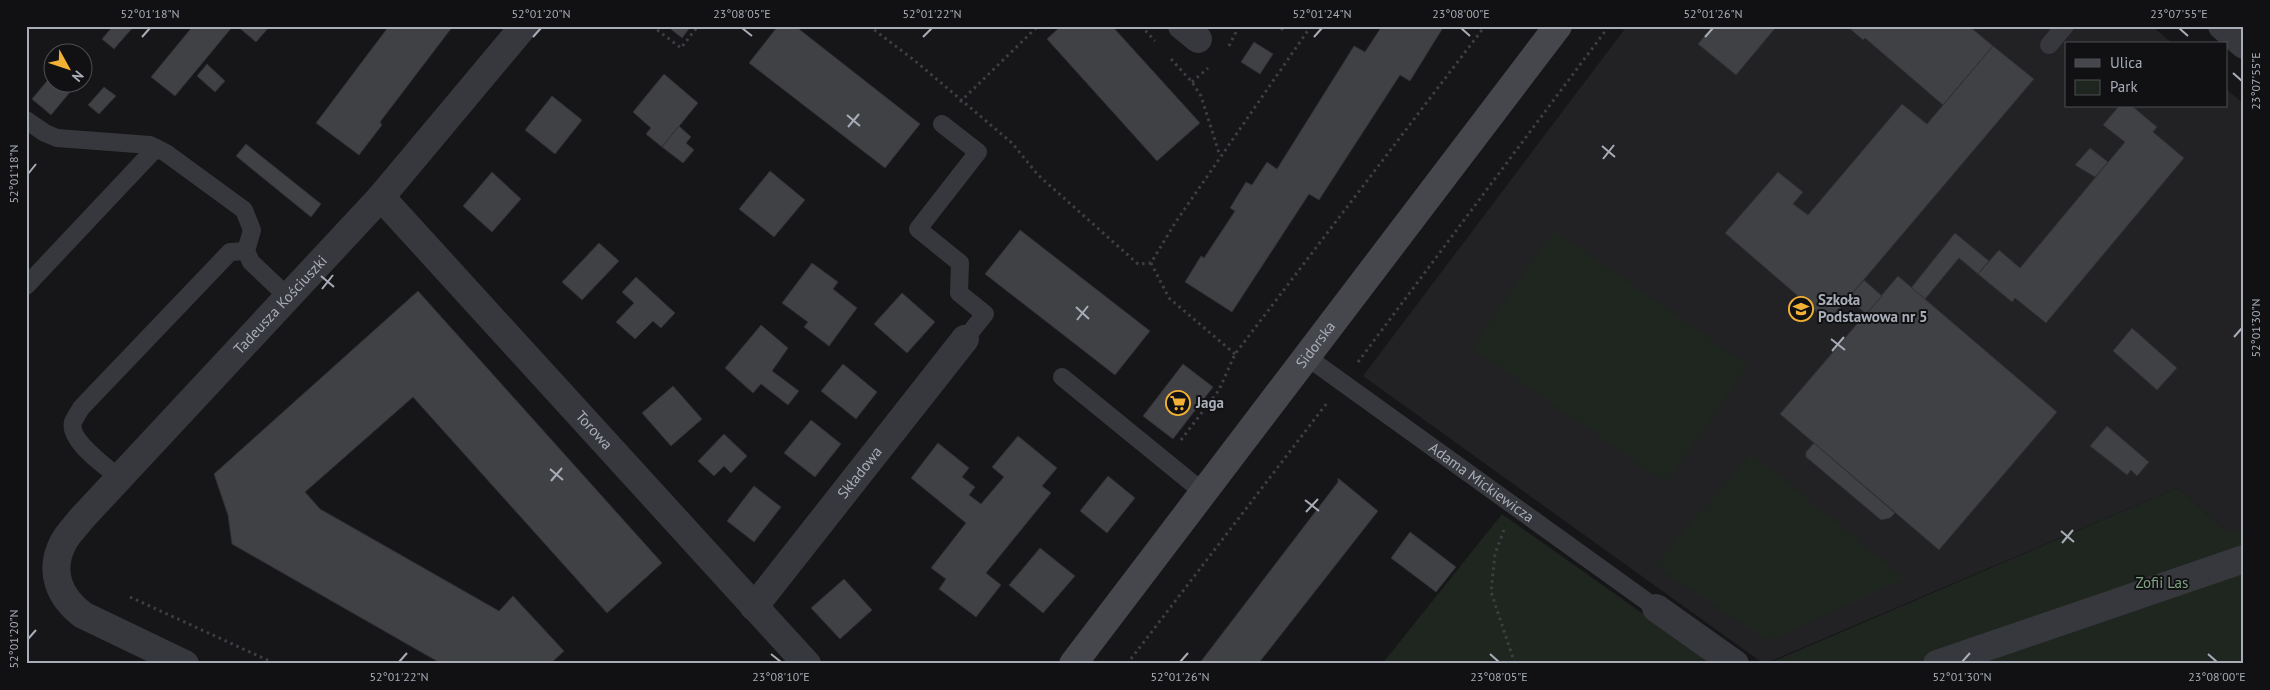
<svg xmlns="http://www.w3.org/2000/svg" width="2270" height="690" viewBox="0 0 2270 690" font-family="'PT Sans',sans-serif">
<rect width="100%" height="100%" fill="#161618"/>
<polygon fill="#222225" points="1627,26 2152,26 2173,44 2066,44 2066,106 2226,106 2226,89 2244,104 2244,528 2229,533 2177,488 1764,664 1363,376"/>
<g fill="#1e261f">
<polygon points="1554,230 1748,365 1666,483 1472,348"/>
<polygon points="1752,453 1905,579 1768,641 1654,565"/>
<polygon points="2177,488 2229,533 2244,528 2244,664 1767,664"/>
<polygon points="1502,514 1714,664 1382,664"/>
</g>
<g fill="#404145" stroke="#303034">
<polygon points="113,26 134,26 114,49 102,39"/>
<polygon points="193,26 233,26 175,96 151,77"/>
<polygon points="237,26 270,26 256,42"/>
<polygon points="389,26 453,26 380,122 382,125 359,155 316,123"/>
<polygon points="667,26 691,26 682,38"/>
<polygon points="778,26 795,26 920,124 885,168 749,63"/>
<polygon points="1061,26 1112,26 1200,123 1157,161 1047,39"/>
<polygon points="1382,26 1444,26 1410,81 1400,75 1319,200 1309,194 1232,312 1185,282 1201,256 1204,258 1235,211 1230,208 1246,182 1252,185 1267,162 1277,169 1354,46 1365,52"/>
<polygon points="1713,26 1777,26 1736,75 1698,44"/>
<polygon points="1847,26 1969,26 1993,46 1943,105 1865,38 1863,40"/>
<polygon points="1254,42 1273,54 1260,74 1241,62"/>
<polygon points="1993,46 2034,79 1828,322 1725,233 1778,172 1803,192 1793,204 1808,215 1902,104 1927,124"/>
<polygon points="207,64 225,81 215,92 197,76"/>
<polygon points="664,74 698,103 662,147 646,134 651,128 633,112"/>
<polygon points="52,75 52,82 71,82 75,86 51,115 32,99"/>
<polygon points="104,87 116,96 99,114 88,105"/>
<polygon points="552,96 582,120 555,154 525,130"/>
<polygon points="2119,106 2132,106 2157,127 2153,132 2184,158 2046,323 2015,298 2012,302 1978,274 1999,250 2020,268 2125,142 2103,125"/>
<polygon points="679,126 691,137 686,143 694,150 683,163 662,147"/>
<polygon points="246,144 321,204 311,217 236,156"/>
<polygon points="2090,148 2108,162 2095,177 2075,165"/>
<polygon points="770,171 805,200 774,237 739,209"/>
<polygon points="492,172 521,199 492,232 463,206"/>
<polygon points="1020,230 1150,331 1115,375 985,274"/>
<polygon points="1955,233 1989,261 1978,274 1959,258 1925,299 1911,288"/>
<polygon points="599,243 619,261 582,300 562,282"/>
<polygon points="812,263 838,282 833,289 857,308 829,346 804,327 808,322 782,303"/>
<polygon points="1898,276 2057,412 1939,550 1780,414"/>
<polygon points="636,277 675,313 661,328 653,321 635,339 616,322 634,303 622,292"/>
<polygon points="1864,280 1882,296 1866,314 1848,298"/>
<polygon points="418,291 662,563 607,613 413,397 305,492 320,509 499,611 513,596 564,651 550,664 442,664 232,544 228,515 214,474"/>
<polygon points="902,293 935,322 907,353 874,324"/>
<polygon points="761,325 788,348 772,371 799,391 788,405 761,384 753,393 725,368"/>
<polygon points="2132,328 2177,368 2157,390 2113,351"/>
<polygon points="843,364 877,392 856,419 821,391"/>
<polygon points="1183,364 1213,387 1173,439 1143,416"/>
<polygon points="673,386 702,419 671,446 642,413"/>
<polygon points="811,420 841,444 815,477 784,453"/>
<polygon points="2107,426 2149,462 2137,476 2131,470 2127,475 2090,446"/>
<polygon points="724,434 747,456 731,473 724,466 714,476 698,461"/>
<polygon points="1018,436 1057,468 1042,486 1051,493 986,573 1001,585 976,617 939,589 946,579 931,568 966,523 911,478 938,443 969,468 962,477 975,487 969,495 981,504 1004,477 992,467"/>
<polygon points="1814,443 1895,513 1890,518 1881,520 1806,457 1806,452"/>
<polygon points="1108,476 1135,498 1107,533 1080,511"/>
<polygon points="1338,478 1378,511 1258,664 1199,664 1338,482"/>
<polygon points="754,486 781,507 754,542 727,521"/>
<polygon points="1410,532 1456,567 1436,592 1391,558"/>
<polygon points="1040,548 1075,576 1043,613 1009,585"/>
<polygon points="844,579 872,610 840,639 811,608"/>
</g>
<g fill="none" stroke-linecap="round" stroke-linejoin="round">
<g stroke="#3d3f44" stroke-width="3" stroke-dasharray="2.5 4" stroke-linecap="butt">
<polyline points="652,26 681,48 698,26"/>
<polyline points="869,26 914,60 1012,143 1038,175 1138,264 1151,263"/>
<polyline points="1141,26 1155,41"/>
<polyline points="1275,26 1282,29 1291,26"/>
<polyline points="1229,46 1239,26"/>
<polyline points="1171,59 1192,82 1201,96 1220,156"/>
<polyline points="1192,82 1208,68"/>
<polyline points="960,102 1038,26"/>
<polyline points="1235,354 1169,298 1151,263 1175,223 1311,26"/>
<polyline points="1358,362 1609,26"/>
<polyline points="1181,440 1219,390 1235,354 1485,26"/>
<polyline points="1504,530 1495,554 1491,592 1515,664"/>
<polyline points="130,597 276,664"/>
<polyline points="1127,664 1327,403"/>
</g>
<g stroke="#37383d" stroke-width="18">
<polyline points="2049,45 2065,26"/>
<polyline points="26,120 45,133 57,138 150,145 166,153 244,210 252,230 246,251 251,262 288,297"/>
<polyline points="942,124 978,152 918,229 960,263 959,293 985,314 965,339"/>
<polyline points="26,286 156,148"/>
<path id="s1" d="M1307,357L1656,608"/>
<polyline points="1062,377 1203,492"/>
<path d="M119,478C106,466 68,441 73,422C75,417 79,412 81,408L230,252L246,251"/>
</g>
<g stroke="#37383d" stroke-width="28">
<polyline points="1182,26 1198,39"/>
<polyline points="2222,26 2244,45"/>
<path id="s2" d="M381,197L807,664"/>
<path id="s3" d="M754,607L965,339"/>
<polyline points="1656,608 1735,664"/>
<path id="s4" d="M185,664L83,615C60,598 48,572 63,543C67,534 76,526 82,518L381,197L524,26"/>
<polyline points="1937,664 2244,559"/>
</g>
<path stroke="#45474d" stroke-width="28" id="s5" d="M1073,664L1558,26"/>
</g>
<path fill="none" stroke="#a8adb8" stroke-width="2" d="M742,28L752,36M1461,28L1470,36M2179,28L2188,36M142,37L150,28M533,37L541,28M923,37L932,28M1314,37L1322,28M1705,37L1713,28M2233,73L2242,81M847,115L860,126M848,127L859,114M1602,146L1615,157M1603,159L1614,145M28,174L36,164M321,276L334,287M322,289L333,275M1076,307L1089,319M1077,320L1088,306M2234,337L2242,328M1831,339L1845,350M1832,351L1844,337M550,469L563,480M551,481L562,468M1305,500L1319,511M1306,512L1318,499M2061,531L2074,542M2062,543L2073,530M28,639L36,630M771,654L781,662M1490,654L1499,662M2208,654L2217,662M399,662L407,653M1180,662L1188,653M1962,662L1970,653"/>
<defs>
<symbol id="school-ring" viewBox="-11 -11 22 22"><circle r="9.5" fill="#111113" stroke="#f2b134" stroke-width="1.5"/><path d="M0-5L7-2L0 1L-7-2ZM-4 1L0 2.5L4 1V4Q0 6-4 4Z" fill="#f2b134"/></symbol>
<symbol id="supermarket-ring" viewBox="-11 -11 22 22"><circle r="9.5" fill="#111113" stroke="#f2b134" stroke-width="1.5"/><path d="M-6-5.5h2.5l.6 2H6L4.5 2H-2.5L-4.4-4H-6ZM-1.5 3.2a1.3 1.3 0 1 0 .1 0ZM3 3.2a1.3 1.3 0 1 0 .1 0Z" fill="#f2b134"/></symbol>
</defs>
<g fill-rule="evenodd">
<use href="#school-ring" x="1787" y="295" width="28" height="28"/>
<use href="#supermarket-ring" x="1164" y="389" width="28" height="28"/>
</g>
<g text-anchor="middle" stroke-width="4" stroke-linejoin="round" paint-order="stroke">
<g font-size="15" font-weight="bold" fill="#a8adb8" stroke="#111113" text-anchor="start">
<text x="1818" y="305">Szkoła<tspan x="1818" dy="17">Podstawowa nr 5</tspan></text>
<text x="1196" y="408">Jaga</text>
</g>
<g font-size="15" fill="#a8adb8" stroke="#111113">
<text dy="5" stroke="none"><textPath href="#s4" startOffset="518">Tadeusza Kościuszki</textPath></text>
<text dy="5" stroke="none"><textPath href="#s5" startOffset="401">Sidorska</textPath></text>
<text dy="5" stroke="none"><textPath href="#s2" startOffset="316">Torowa</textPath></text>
<text dy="5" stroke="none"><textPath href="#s3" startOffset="171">Składowa</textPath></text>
<text dy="5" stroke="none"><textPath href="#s1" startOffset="215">Adama Mickiewicza</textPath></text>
</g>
<g font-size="15" fill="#7fa381" stroke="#111113">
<text x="2162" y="588">Zofii Las</text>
</g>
</g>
<rect width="2270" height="690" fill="none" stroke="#111113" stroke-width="55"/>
<rect x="2065" y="42" width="162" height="65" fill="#111113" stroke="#4d4f55"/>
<rect x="2075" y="59" width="25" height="8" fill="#45474d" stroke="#4d4f55"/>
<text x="2110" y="68" font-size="15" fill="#a8adb8">Ulica</text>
<rect x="2075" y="80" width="25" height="15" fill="#1e261f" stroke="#4d4f55"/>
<text x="2110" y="92" font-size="15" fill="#a8adb8">Park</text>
<g transform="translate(68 68) rotate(130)"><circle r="24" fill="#111113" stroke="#4d4f55"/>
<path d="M0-4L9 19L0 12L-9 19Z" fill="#f2b134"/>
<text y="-8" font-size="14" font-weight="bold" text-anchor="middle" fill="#a8adb8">N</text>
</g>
<rect x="28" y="28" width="2214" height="634" fill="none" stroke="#a8adb8" stroke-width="2"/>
<g font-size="12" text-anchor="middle" fill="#a8adb8">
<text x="150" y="18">52°01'18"N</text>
<text x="541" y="18">52°01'20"N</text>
<text x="742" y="18">23°08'05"E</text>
<text x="932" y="18">52°01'22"N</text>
<text x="1322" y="18">52°01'24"N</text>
<text x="1461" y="18">23°08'00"E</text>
<text x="1713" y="18">52°01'26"N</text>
<text x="2179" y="18">23°07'55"E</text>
<text transform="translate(2256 81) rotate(-90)" y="4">23°07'55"E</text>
<text transform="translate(14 174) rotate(-90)" y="4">52°01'18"N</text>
<text transform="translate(2256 328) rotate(-90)" y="4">52°01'30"N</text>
<text transform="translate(14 639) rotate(-90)" y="4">52°01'20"N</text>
<text x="399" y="681">52°01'22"N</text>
<text x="781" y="681">23°08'10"E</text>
<text x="1180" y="681">52°01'26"N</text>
<text x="1499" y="681">23°08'05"E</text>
<text x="1962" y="681">52°01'30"N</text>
<text x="2217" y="681">23°08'00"E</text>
</g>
</svg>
